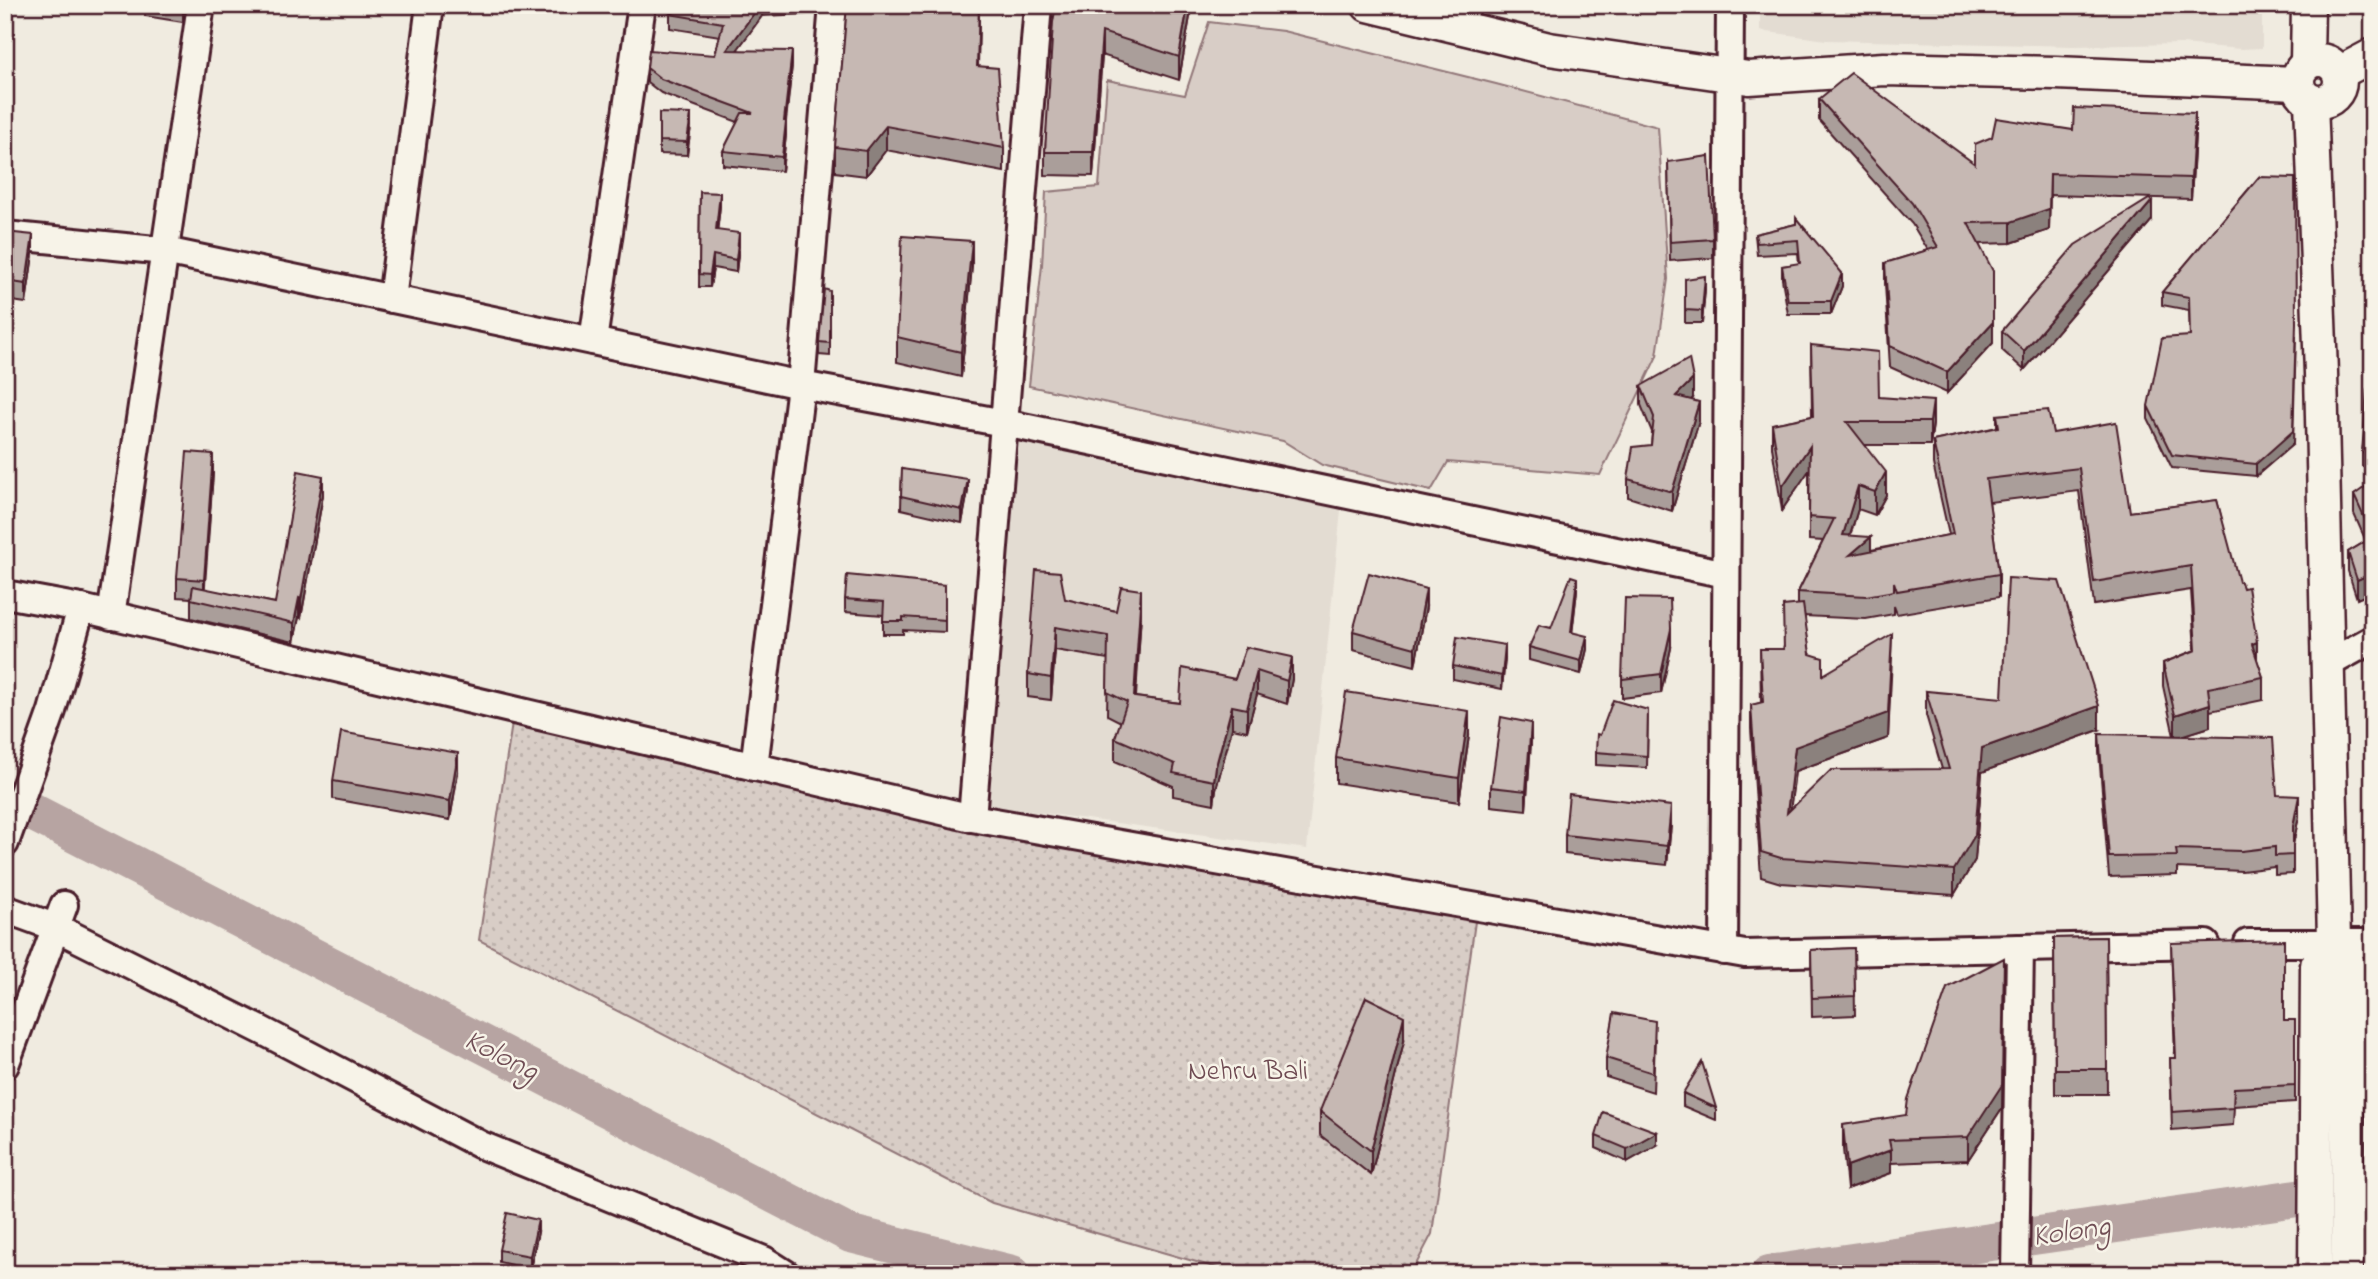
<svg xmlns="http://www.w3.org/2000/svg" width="2378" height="1279" viewBox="0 0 2378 1279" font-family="'Indie Flower',sans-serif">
<defs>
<pattern id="grass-dots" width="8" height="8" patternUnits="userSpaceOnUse" patternTransform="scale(1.75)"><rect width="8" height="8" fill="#d8cdc6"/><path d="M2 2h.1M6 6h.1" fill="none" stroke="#bbb0aa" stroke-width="1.8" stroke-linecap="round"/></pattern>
</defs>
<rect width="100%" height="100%" fill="#f0ebe0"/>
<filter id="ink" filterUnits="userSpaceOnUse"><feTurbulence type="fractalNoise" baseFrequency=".0143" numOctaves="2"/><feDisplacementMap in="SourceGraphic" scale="14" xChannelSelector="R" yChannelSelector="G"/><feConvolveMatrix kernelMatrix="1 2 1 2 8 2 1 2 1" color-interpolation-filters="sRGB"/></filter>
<g filter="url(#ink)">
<g fill="#e3dcd2">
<polygon points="1760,5 2262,5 2262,48 2241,49 2182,44 2073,46 1826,40 1760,31"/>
<polygon points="1012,440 1137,460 1341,510 1307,849 984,805"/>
</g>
<polygon fill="url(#grass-dots)" stroke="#917678" stroke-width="2" points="514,710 972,818 1477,907 1432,1234 1411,1274 1238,1274 992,1203 479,940"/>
<polygon fill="#d8cdc6" stroke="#917678" stroke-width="2" points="1209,22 1283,31 1496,84 1658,127 1668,279 1657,356 1600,475 1448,462 1431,491 1322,465 1283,441 1029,386 1042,265 1046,192 1099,187 1107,80 1185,95"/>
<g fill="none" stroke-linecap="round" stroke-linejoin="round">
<g stroke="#b7a4a2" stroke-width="38">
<polyline points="5,798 851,1234 1012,1274"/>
<polyline points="1769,1274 2373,1187"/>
</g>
<defs>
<g id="minor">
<polyline points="5,235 165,251 801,385 1004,423 1726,574"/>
<polyline points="392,299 430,5"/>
<polyline points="593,341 642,5"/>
<polyline points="5,594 81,608 972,818 1745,954 2206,944"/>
<polyline points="111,616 201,5"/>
<polyline points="2326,665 2373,639"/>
<polyline points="754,767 801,385 833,5"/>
<polyline points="972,818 1038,5"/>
<polyline points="5,843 52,711 81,608"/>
<polyline points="5,909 57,928 261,1030 481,1145 764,1260 786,1274"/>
<polyline points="2248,943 2373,943"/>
<polyline points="1724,951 1730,5"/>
<polyline points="5,1065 64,905"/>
<polyline points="2015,1274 2020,948"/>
</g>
<g id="major">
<polyline points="1368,5 1549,49 1749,78 1884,69 2056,73 2297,83"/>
<circle cx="2319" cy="81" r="21"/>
<polyline points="2307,62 2308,5"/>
<polyline points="2339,73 2373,55"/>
<polyline points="2311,101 2321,373 2334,941 2348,963 2347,1274"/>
<polyline points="2315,1274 2317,965 2334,941"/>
</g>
</defs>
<use href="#minor" stroke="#4a1f2b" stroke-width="32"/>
<use href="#major" stroke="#4a1f2b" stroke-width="37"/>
<use href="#minor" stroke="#f7f3e8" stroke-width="26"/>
<use href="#major" stroke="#f7f3e8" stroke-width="32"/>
</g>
<g fill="#aa9e9a" stroke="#4a1f2b" stroke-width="2">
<polygon points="145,5 186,5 183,22 145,16"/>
<polygon points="689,5 807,5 807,14 762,16 737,50 792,65 786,121 786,135 782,171 723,165 723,151 738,122 661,93 647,82 647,68 715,55 720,36 670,28 670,14"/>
<polygon points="1056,5 1192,5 1179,80 1102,55 1093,176 1045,175 1045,152"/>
<polygon points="979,19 978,67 1004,148 1004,172 886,150 866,176 835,172 835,147"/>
<polygon points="1819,99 1975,164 2073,130 2195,134 2191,199 2050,195 2049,230 2011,243 1979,244 1993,343 1947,393 1890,367 1885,284 1885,263 1928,250 1912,224 1819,120"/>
<polygon points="659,113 691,126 687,155 659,154"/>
<polygon points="1668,162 1713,239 1713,258 1670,261"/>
<polygon points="2259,177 2293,444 2256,476 2172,468 2148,419 2148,406 2190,336 2189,310 2162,305 2162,292"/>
<polygon points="2373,177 2373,209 2371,205 2371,180"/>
<polygon points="700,192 720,206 717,230 739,246 736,272 713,268 710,287 699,287"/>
<polygon points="1796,218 1842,286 1831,314 1788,314 1782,279 1782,266 1799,264 1798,253 1757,255 1755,234 1796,224"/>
<polygon points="2152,220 2024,370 2002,350 2002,331"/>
<polygon points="5,232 33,254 26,303 5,300"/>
<polygon points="972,266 961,377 897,362 897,337"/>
<polygon points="1685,279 1705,289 1702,323 1685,323"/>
<polygon points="830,291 830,356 819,355 819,342"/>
<polygon points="1811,345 1879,397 1933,424 1930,445 1865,445 1886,495 1875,515 1858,509 1850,536 1871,550 1949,535 1933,464 1933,441 1997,427 1997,415 2053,433 2130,512 2217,500 2257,660 2263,677 2263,700 2210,711 2210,727 2180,736 2277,795 2299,816 2293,844 2293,874 2275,875 2275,867 2242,871 2177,868 2177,875 2109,877 2099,753 2099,734 2174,736 2163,686 2163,663 2195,650 2191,590 2094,605 2079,491 1989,502 1999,574 1999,597 1897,614 1894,606 1894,614 1866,619 1804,616 1810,654 1823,675 1892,658 1888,738 1795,771 1790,809 1942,769 1926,715 1926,691 2099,730 1982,772 1975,860 1954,895 1781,883 1761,877 1751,729 1751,705 1761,703 1760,649 1783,649 1798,604 1798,592 1823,541 1809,540 1809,470 1782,510 1772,447 1772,424 1812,416"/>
<polygon points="2373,383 2373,467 2362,466 2362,453 2370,390"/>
<polygon points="1641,386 1693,398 1691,400 1699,421 1672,511 1628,497 1628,479 1651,445 1652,432 1641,405"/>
<polygon points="902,469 968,491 962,523 901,509"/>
<polygon points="213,473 204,589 275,603 323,495 301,618 299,617 294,642 191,618 191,598 177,597 177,578"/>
<polygon points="2373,484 2373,592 2357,599 2348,571 2348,552 2366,541 2354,514 2354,495"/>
<polygon points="945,585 945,632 903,630 903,634 883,634 883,615 845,612 845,599"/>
<polygon points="1577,590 1572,632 1587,649 1581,674 1529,660 1529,647 1551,628"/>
<polygon points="1065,599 1116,611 1141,613 1136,697 1180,703 1235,679 1246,647 1292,679 1287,704 1257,694 1247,731 1232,728 1216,789 1214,804 1173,796 1173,786 1115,761 1115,738 1121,722 1107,715 1108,659 1055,650 1051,700 1028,697 1028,674"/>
<polygon points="1426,607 1415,666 1353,650 1353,631"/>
<polygon points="1671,648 1661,693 1622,698 1622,679"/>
<polygon points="1505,658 1502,689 1453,679 1453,666"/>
<polygon points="1648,710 1647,768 1596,765 1596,752 1600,735"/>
<polygon points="1469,736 1459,802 1336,783 1336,758"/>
<polygon points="1531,742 1526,810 1491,806 1491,787"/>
<polygon points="458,772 450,820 333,799 333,781"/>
<polygon points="1671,825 1667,865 1565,854 1565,835"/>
<polygon points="2106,937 2107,1094 2055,1094 2054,938"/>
<polygon points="2171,943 2284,1020 2295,1020 2295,1102 2234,1106 2233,1125 2172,1130 2170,1058 2175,1058"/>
<polygon points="1854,948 1855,1015 1812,1017 1811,950"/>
<polygon points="1655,1039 1653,1092 1606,1077 1606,1058"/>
<polygon points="1404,1041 1371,1175 1320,1135 1320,1111"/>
<polygon points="1683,1093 1716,1108 1716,1120 1683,1106"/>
<polygon points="2002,1108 1968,1160 1891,1163 1891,1173 1847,1189 1843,1149 1843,1125"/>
<polygon points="1596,1136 1657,1145 1627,1162 1596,1148"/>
<polygon points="538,1232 530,1269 499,1262 499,1250"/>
</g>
<g fill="#8b817d" stroke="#4a1f2b" stroke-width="2">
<polygon points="183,5 186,5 183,22"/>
<polygon points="760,5 762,5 762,16 727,64 727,50"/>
<polygon points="979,5 979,19 977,91 977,66"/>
<polygon points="1188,5 1192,5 1179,80 1179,57"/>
<polygon points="1102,32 1102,55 1093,176 1093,152"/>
<polygon points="792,51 792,65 784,135 784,121"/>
<polygon points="2195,113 2195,134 2191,199 2191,178"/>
<polygon points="691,114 691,126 687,155 687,142"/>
<polygon points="786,121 786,135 782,171 782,157"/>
<polygon points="886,126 886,150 866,176 866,151"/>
<polygon points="2050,174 2049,230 2011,243 2011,222"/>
<polygon points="720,193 720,206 716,243 716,230"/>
<polygon points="2152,201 2152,220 2024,370 2024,351"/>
<polygon points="739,233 739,246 736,272 736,260"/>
<polygon points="33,235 33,254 26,303 26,284"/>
<polygon points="972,241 972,266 961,377 961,352"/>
<polygon points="713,255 713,268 710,287 710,275"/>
<polygon points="1842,273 1842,286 1831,314 1831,301"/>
<polygon points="1705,276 1705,289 1702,323 1702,311"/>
<polygon points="1993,322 1993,343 1947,393 1947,372"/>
<polygon points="2296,336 2293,444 2256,476 2256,464"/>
<polygon points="1693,379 1693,398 1676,415 1676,396"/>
<polygon points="1933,401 1933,424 1930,445 1930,422"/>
<polygon points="1699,402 1699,421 1672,511 1672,492"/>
<polygon points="1810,446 1810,469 1782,510 1782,487"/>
<polygon points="213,454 213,473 204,599 204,580"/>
<polygon points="1886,472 1886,495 1875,515 1875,492"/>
<polygon points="323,476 323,495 301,618 301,599"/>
<polygon points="968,479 968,491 962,523 962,510"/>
<polygon points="1858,486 1858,509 1843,558 1843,535"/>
<polygon points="1871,537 1871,560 1850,555"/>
<polygon points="2373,573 2373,592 2357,599 2357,580"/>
<polygon points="1577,578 1577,590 1571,644 1571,632"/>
<polygon points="1426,589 1426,607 1415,666 1415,648"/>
<polygon points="1141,590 1141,613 1134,719 1134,697"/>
<polygon points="299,598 299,617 294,642 294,623"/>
<polygon points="1055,627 1055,650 1051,700 1051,678"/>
<polygon points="1671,629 1671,648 1661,693 1661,674"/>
<polygon points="1892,634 1888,738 1795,771 1787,837 1787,813 1795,747"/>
<polygon points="1587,636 1587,649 1581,674 1581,661"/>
<polygon points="2257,642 2257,665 2252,644"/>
<polygon points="1505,645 1505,658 1502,689 1502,676"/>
<polygon points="1292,657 1292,679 1287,704 1287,681"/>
<polygon points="1257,671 1257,694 1247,731 1247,709"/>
<polygon points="2210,704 2210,727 2175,738 2175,715"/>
<polygon points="1232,706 1232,728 1216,789 1214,804 1214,781 1216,766"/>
<polygon points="2099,706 2099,730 1982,772 1975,860 1954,895 1954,870 1982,748"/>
<polygon points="1469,711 1469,736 1459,802 1459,778"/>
<polygon points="1531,723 1531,742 1526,810 1526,791"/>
<polygon points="458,753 458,772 450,820 450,801"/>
<polygon points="2299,796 2299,816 2293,845 2293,826"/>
<polygon points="1671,806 1671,825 1667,865 1667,846"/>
<polygon points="2004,958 2002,1108 1968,1160 1968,1137"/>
<polygon points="1404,1016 1404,1041 1371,1175 1371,1151"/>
<polygon points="1657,1132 1657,1145 1627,1162 1627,1149"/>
<polygon points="1891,1150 1891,1173 1847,1189 1847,1166"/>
<polygon points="538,1220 538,1232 530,1269 530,1256"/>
</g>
<g fill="#c6b8b3" stroke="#4a1f2b" stroke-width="2">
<polygon points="689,5 760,5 727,50 792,51 784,121 786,121 782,157 723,151 742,113 753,113 661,79 647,68 649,50 715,55 723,23 670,14"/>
<polygon points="847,5 979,5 977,66 998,68 1004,148 886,126 866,151 835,147"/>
<polygon points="1056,5 1188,5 1179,57 1102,32 1093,152 1045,152 1053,22"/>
<polygon points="1851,73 1975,164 1975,144 1992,137 1996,118 2073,130 2074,108 2195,113 2191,178 2050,174 2049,209 2011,222 1968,223 1993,271 1993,322 1947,372 1890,346 1885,263 1938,247 1912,203 1819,99"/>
<polygon points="659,113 691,114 687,142 659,141"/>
<polygon points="1709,156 1713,239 1670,242 1668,162"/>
<polygon points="2259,177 2295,178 2296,323 2293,431 2256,464 2172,455 2148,406 2162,338 2190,336 2189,297 2162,292"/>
<polygon points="700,192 720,193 716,230 739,233 736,260 713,255 710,275 699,274"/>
<polygon points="2149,199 2152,201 2024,351 2002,331 2075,245"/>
<polygon points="1796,218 1842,273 1831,301 1788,301 1782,266 1800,263 1798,240 1757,243 1755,234 1796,224"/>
<polygon points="5,232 33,235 26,284 5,281"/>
<polygon points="902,236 972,241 961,352 897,337"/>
<polygon points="1705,276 1702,311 1685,310 1685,279"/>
<polygon points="824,289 830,291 830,343 819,342"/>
<polygon points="1811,345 1878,352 1879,397 1933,401 1930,422 1847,422 1886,472 1875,492 1858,486 1843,535 1871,537 1850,555 1953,534 1933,441 1999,427 1997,415 2048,410 2053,433 2116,422 2130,512 2217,500 2239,582 2241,582 2243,588 2248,587 2257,642 2252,644 2263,677 2208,688 2210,704 2175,715 2163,663 2196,650 2191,566 2094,582 2079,468 1986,479 1999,574 1897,591 1894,582 1894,591 1866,596 1798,592 1834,519 1809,517 1810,446 1782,487 1772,424 1813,416"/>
<polygon points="1689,359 1693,379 1676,396 1699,402 1672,492 1628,479 1633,447 1651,445 1654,417 1641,386"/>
<polygon points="2373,383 2373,454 2362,453 2367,389 2370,390"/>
<polygon points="187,452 213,454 204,580 177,578"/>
<polygon points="902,469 968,479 962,510 901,496"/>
<polygon points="298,471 323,476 301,599 299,598 294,623 191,599 193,586 275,603"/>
<polygon points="2372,482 2373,484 2373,573 2357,580 2348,552 2373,537 2354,495"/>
<polygon points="1036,570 1060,572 1065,599 1116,611 1121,587 1141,590 1134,697 1180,703 1182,668 1235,679 1246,647 1292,657 1287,681 1257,671 1247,709 1232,706 1216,766 1214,781 1173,773 1175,764 1115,738 1127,702 1107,692 1108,636 1055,627 1051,678 1028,674"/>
<polygon points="1369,573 1426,589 1415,648 1353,631"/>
<polygon points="847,575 945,585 945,620 903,617 903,621 883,621 884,602 845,599"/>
<polygon points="1571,576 1577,578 1571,632 1587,636 1581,661 1529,647 1539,625 1551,628"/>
<polygon points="2008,578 2059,581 2099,706 1982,748 1975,835 1954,870 1781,858 1761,852 1751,705 1763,702 1760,649 1784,649 1783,606 1803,604 1810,654 1823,658 1823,675 1892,634 1888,713 1795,747 1787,813 1831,770 1949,769 1926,691 2002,698"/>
<polygon points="1625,598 1670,599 1671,629 1661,674 1622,679"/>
<polygon points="1457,637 1505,645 1502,676 1453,666"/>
<polygon points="1346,692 1469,711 1459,778 1336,758"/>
<polygon points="1613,700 1648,710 1647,756 1596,752 1597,734 1600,735"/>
<polygon points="1501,717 1531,723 1526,791 1491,787"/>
<polygon points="341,732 458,753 450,801 333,781"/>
<polygon points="2099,734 2273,738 2277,795 2299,796 2293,826 2293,855 2275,856 2275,847 2242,851 2176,849 2177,856 2109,857"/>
<polygon points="1569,794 1671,806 1667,846 1565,835"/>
<polygon points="2106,937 2107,1069 2055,1069 2054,938"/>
<polygon points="2284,940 2284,1020 2295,1020 2295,1085 2234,1088 2233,1108 2172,1112 2170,1058 2176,1058 2171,943"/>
<polygon points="1854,948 1855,996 1812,998 1811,950"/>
<polygon points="2004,958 2002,1085 1968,1137 1889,1140 1891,1150 1847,1166 1843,1125 1906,1115 1908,1099 1947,988"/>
<polygon points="1366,997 1404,1016 1371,1151 1320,1111"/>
<polygon points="1614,1013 1655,1021 1653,1073 1606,1058"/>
<polygon points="1702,1062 1716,1108 1683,1093"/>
<polygon points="1603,1112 1657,1132 1627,1149 1596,1136"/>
<polygon points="507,1213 538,1220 530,1256 499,1250"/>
</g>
</g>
<g text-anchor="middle" stroke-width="5" stroke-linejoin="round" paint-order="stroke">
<g font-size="28" fill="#6e4a52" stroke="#f7f3e8">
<text x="1248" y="1079">Nehru Bali</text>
</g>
<g font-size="30" font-style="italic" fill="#704e55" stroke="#f7f3e8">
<text transform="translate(502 1054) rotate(27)" y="10">Kolong</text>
<text transform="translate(2071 1230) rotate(-8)" y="10">Kolong</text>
</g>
</g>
<rect width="2378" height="1279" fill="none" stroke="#f7f3e8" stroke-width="28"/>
<rect x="14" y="14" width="2350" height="1251" fill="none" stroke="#4a1f2b" stroke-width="2.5" filter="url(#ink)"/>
</svg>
